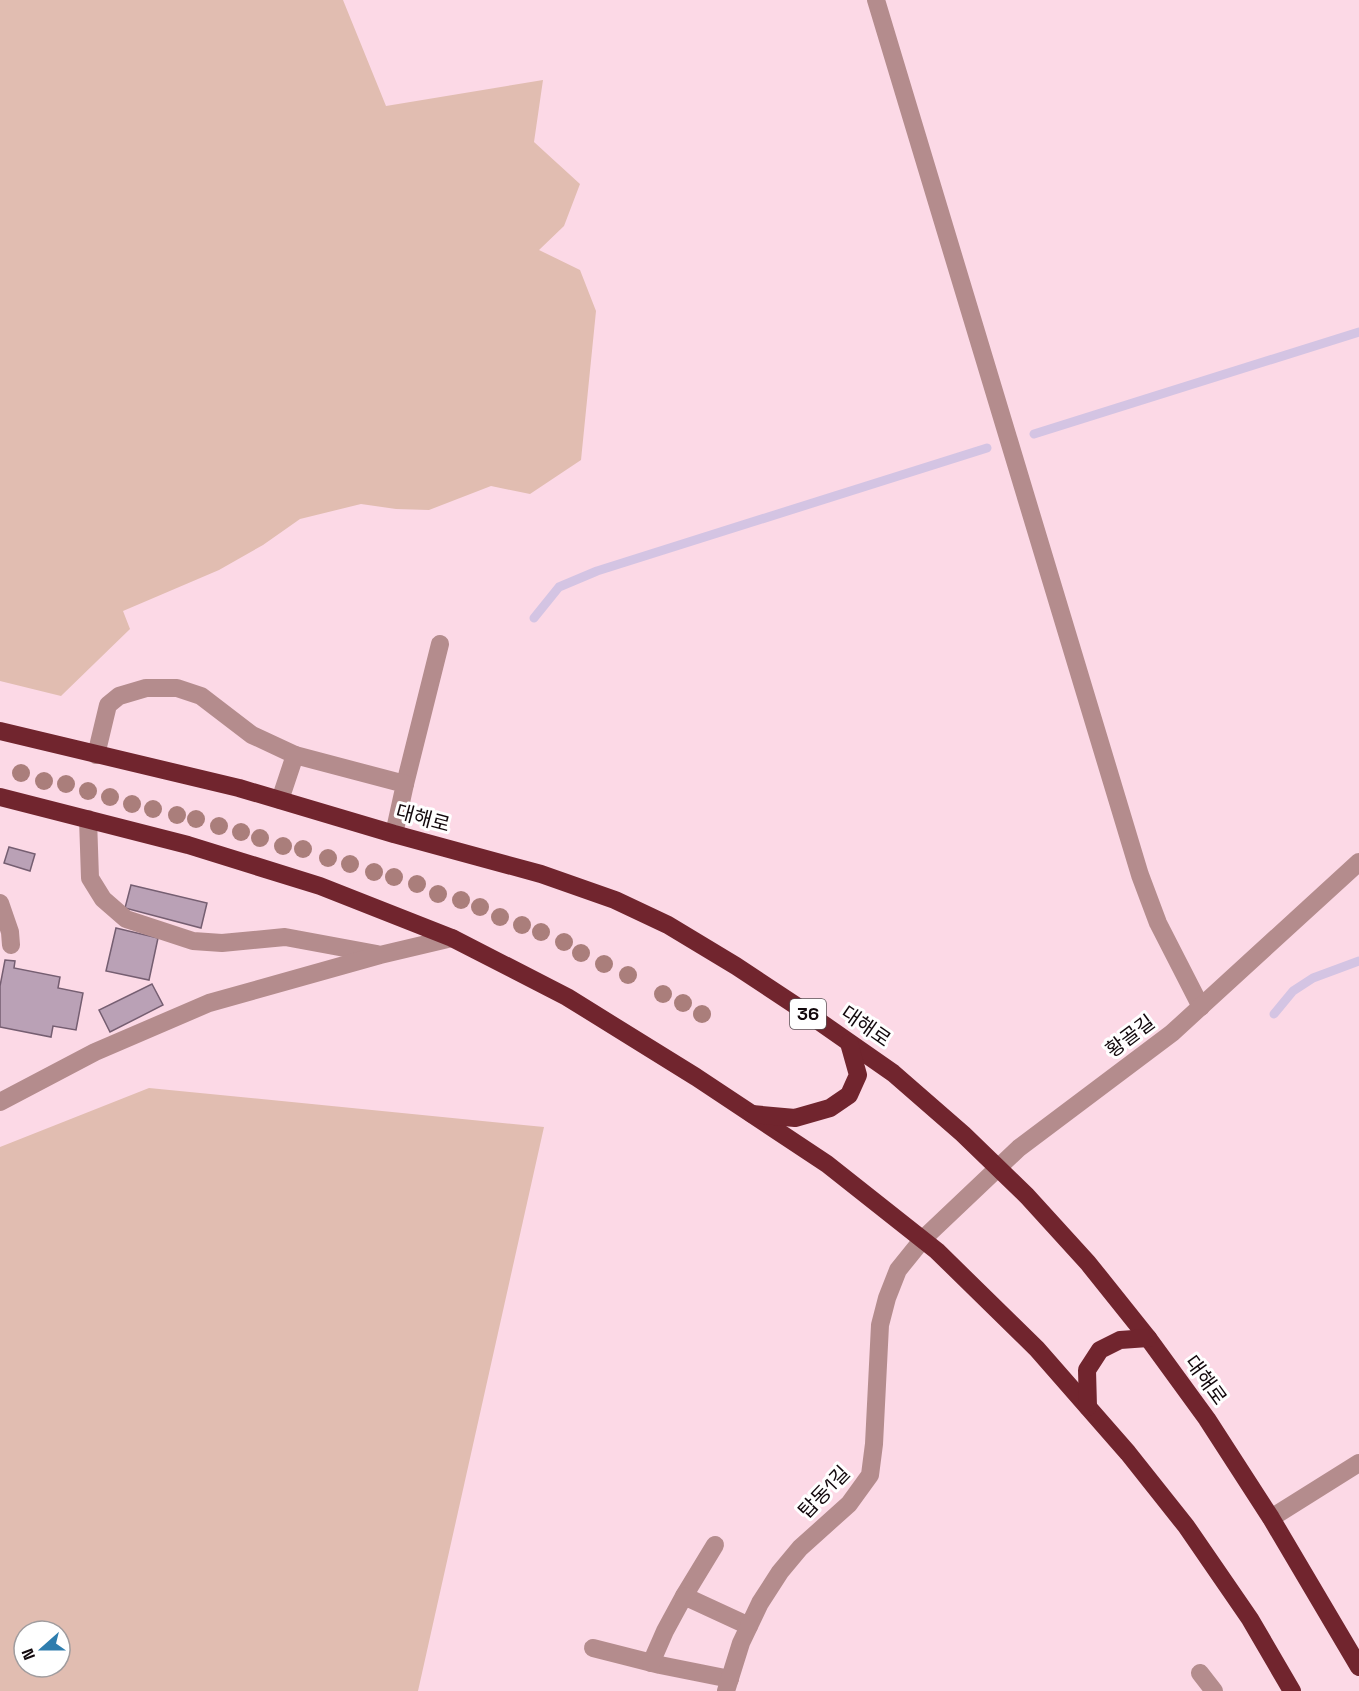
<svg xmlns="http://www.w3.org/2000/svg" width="1359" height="1691" viewBox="0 0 1359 1691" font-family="'Space Grotesk','Noto Sans KR',sans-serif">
<rect width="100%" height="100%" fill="#fcd9e6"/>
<g fill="#e1bdb1" fill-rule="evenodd">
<polygon points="0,0 343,0 386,106 543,80 534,142 580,184 564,226 539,250 580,270 596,311 581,460 530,494 491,486 429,510 396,509 361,504 300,519 263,545 219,570 123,611 130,629 61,696 0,681"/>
<path d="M149,1088L544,1127L418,1691H0V1147ZM24,1631H60V1667H24Z"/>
</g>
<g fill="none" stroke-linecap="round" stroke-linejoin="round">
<g stroke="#d4c4e3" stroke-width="9">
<polyline points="1034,434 1359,332"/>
<polyline points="534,618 559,587 597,571 987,448"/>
<polyline points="1274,1014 1293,991 1313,978 1359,961"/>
</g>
</g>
<g fill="#baa1b6" stroke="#755e71" stroke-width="1.5">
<polygon points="9,847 35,854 30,871 4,863"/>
<polygon points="131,885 207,903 201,928 125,908"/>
<polygon points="116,928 158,938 149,980 106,971"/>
<polygon points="5,960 15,961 14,968 60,977 58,988 83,993 76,1030 53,1026 51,1037 0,1027 0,986"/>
<polygon points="152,984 163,1005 110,1032 99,1010"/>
</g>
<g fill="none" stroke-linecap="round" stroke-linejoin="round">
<g stroke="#b48c8d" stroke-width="18">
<polyline points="876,0 1140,875 1158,923 1201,1007"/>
<polyline points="96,755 108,705 119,696 146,688 177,688 201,696 252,735 295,755"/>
<polyline points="405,784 440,644"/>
<polyline points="280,800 295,755 405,784 394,834"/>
<polyline points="88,819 90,878 103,899 126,919 193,941 222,943 285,937 377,954"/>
<polyline points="0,903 10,932 11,945"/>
<polyline points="0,1102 95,1052 209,1003 380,955 452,938"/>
<polyline points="1271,1518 1359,1463"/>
<polyline points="684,1596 715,1545"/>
<polyline points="593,1648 660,1665 730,1679"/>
<polyline points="651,1663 665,1631 684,1596 749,1626"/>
<polyline points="1200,1673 1214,1691"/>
<polyline points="726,1691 741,1643 760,1603 780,1572 800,1548 849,1504 870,1475 874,1444 880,1325 887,1298 898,1270 923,1239 1019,1148 1172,1033 1359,862"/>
</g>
<g stroke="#71252e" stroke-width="18">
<polyline points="0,731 239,788 394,834 541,874 615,900 668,925 736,966 810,1015 893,1073 963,1134 1027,1196 1088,1263 1148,1338 1207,1419 1271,1518 1359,1667"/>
<polyline points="0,797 188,845 320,886 452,938 567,997 696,1077 827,1164 937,1251 1037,1349 1128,1453 1186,1526 1250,1619 1292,1691"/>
<polyline points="752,1114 795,1118 830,1108 849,1095 858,1075 849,1043"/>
<polyline points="1088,1407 1087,1370 1100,1350 1120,1340 1148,1338"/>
</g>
</g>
<g fill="#aa7e7b">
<circle cx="21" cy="773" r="9"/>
<circle cx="44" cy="781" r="9"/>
<circle cx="66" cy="784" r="9"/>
<circle cx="88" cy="791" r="9"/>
<circle cx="110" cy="797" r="9"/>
<circle cx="132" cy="804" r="9"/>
<circle cx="153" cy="809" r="9"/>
<circle cx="177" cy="815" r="9"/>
<circle cx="196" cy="819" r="9"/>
<circle cx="219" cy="826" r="9"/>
<circle cx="241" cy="832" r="9"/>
<circle cx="260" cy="838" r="9"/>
<circle cx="283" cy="846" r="9"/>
<circle cx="303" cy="849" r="9"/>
<circle cx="328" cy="858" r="9"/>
<circle cx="350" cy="864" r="9"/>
<circle cx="374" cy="872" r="9"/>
<circle cx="394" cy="877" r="9"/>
<circle cx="417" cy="884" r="9"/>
<circle cx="438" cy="894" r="9"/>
<circle cx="461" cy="900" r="9"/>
<circle cx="480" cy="907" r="9"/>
<circle cx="500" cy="917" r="9"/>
<circle cx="522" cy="925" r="9"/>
<circle cx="541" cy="932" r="9"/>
<circle cx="564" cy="942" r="9"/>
<circle cx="581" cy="953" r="9"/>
<circle cx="604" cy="964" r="9"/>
<circle cx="628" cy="975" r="9"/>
<circle cx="663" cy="994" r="9"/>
<circle cx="683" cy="1003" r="9"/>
<circle cx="702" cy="1014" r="9"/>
</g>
<g text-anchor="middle" stroke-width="6" stroke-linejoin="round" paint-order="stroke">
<rect fill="#fff" stroke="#595255" stroke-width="1.5" x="790" y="999" width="36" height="30" rx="4.5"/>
<g font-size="18" font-weight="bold" fill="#12080c">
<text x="808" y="1020">36</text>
</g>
<g font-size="20" fill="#12080c" stroke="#fff">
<text transform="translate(423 818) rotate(15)" y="7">대해로</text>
<text transform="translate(866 1026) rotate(35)" y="7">대해로</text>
<text transform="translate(1130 1036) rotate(-37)" y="7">황골길</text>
<text transform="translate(1206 1380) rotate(54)" y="7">대해로</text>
<text transform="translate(824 1492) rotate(-46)" y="7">탑동1길</text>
</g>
</g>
<g transform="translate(42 1649) rotate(249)"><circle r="28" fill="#ffffff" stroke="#a09c9e" stroke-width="1.5"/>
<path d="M0-4.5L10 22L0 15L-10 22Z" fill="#2e7dae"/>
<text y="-9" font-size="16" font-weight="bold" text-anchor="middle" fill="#12080c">N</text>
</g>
</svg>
